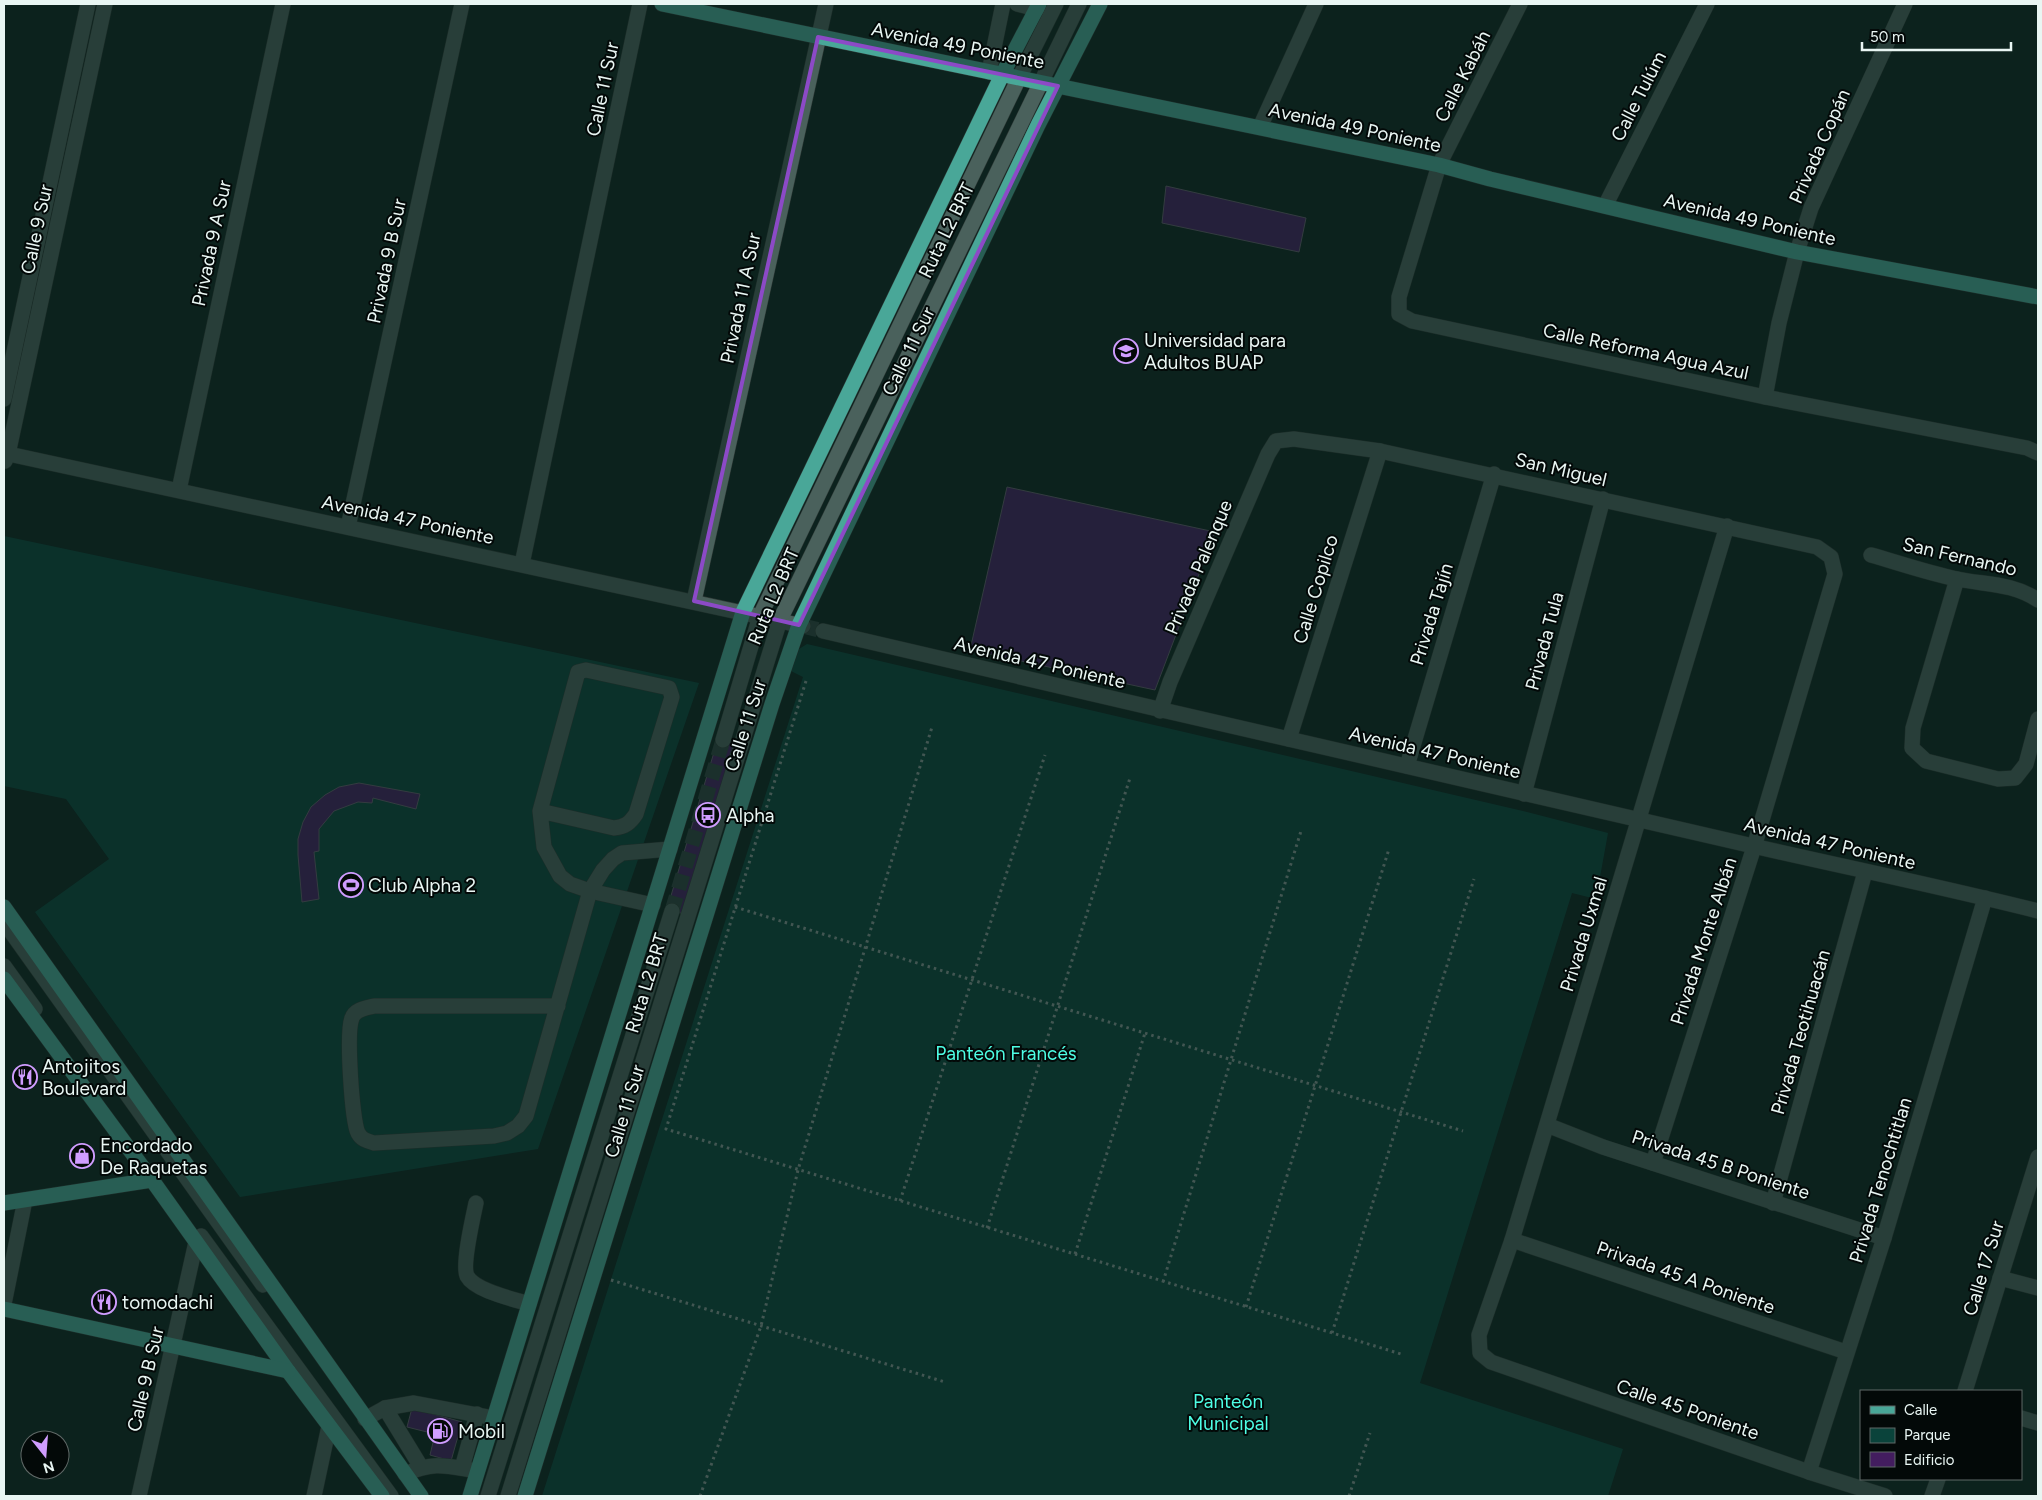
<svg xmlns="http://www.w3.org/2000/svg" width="2042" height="1500" viewBox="0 0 2042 1500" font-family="Figtree,sans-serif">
<rect width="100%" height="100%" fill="#0c221e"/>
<g fill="#0a433b">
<polygon points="4,536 699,683 538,1149 240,1197 35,912 109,859 66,799 4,786"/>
<polygon points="807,644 1527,812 1608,833 1596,899 1572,893 1420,1383 1623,1449 1608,1496 542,1496 803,677 791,671 799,649"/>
</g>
<g fill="#431d5f" stroke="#625a6b">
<polygon points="1166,186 1306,218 1299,252 1162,223"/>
<polygon points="1007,487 1215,532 1155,690 970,650"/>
<polygon points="718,739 739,745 687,915 667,909"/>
<polygon points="359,783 420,794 416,809 373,798 372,803 358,802 334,811 319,829 319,851 314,852 319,899 302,902 298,855 298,839 303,822 311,807 325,795 339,787"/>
<polygon points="412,1408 462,1422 451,1461 430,1455 435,1434 407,1427"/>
</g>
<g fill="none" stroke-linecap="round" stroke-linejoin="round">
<g stroke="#2d423e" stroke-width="15" stroke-dasharray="15 8" stroke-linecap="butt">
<polyline points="803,626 823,631"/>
<polyline points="672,911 723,740"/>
</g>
<defs>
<g id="minor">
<polyline points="1017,4 1037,9"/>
<polyline points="1520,4 1439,165 1399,297 1399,314 1412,321 1765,397 2027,448 2038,453"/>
<polyline points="989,72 1003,4"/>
<polyline points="1260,127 1316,4"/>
<polyline points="1605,206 1707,4"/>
<polyline points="1765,397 1779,323 1797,252 1811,208 1905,4"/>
<polyline points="4,399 88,4"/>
<polyline points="4,453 803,626"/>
<polyline points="5,461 8,454 105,4"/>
<polyline points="179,490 283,4"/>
<polyline points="1727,526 1512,1240 1479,1335 1480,1353 1491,1362 1809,1472 1885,1496"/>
<polyline points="348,527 462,4"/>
<path d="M1871,555C1899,563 1928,573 1957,579C1987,585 2012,583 2038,600"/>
<polyline points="522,564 640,4"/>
<polyline points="1957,579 1913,728 1912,748 1926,761 1998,779 2015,778 2026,764 2038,719"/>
<polyline points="694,601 826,4"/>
<path d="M823,631C1124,702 1426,770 1727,840C1830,864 1935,885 2038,911"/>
<polyline points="1160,711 1170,682 1268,454 1276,441 1294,439 1380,451 1817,547 1831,557 1835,574 1754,847 1653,1163"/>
<polyline points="1289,739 1380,451"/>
<polyline points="723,740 760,616 1019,78 1056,4"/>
<polyline points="1407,766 1494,474"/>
<polyline points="1524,794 1603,499"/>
<path d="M540,811L614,828C625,827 630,823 636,814L672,697L669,688L586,670L578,672L540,811L544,847L560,876L570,884L590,891L653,905"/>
<polyline points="4,922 263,1285"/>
<polyline points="4,966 35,1009"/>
<path d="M558,1006H374C366,1008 355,1009 352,1018C346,1032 352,1121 358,1133C362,1140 367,1141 374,1143L494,1136L507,1133L518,1126L526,1116L590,891L603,870L613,859L622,853L670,849"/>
<polyline points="1547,1125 1603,1147 1884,1238"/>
<path d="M476,1203C473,1217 462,1265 467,1276C475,1291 514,1299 529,1304"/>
<polyline points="1773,1203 1865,872"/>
<polyline points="201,1236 391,1496"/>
<polyline points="1512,1240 1846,1352"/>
<polyline points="2000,1278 2038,1288"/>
<polyline points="4,1304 25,1200"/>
<polyline points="1965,1391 2038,1157"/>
<polyline points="385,1408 421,1467"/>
<polyline points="2021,1418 2038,1423"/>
<polyline points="365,1419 385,1408 414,1403 494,1418"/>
<polyline points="462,1468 477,1414"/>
<polyline points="1809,1472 1884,1238 1985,898"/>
<path d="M405,1474C435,1461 446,1466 477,1471"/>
<polyline points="139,1496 196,1242"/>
<polyline points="314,1496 329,1426"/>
<polyline points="488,1496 672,911"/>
<polyline points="508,1496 780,620 1079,4"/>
<polyline points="1932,1496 1938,1479"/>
</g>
<g id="major">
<polyline points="662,4 1439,165 1490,179 1797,252 2038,297"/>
<polyline points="4,907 421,1496"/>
<polyline points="4,979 152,1180 288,1371 382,1496"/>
<polyline points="4,1203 152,1180"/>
<polyline points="4,1309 288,1371"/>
<polyline points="470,1496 743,612 1002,75 1039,4"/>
<polyline points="525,1496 772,704 799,625 1038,125 1100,4"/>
</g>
</defs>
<use href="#minor" stroke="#2f3a37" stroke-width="16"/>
<use href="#major" stroke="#2f3a37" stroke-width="16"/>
<g stroke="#849592" stroke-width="3" stroke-dasharray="2.5 4" stroke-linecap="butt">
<polyline points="806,681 666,1129 1401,1354"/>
<polyline points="735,907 1463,1131"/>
<polyline points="900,1201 1045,755"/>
<polyline points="987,1228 1130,778"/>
<polyline points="1075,1254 1145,1033"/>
<polyline points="611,1280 945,1382"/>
<polyline points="1163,1282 1301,831"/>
<polyline points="1246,1307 1389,849"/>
<polyline points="1332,1333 1474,879"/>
<polyline points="700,1496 761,1326 798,1170 932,727"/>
<polyline points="1349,1496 1370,1433"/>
</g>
<use href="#minor" stroke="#4a615c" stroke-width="15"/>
<use href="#major" stroke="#49a798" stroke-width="15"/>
</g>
<path d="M0 0H2042V1500H0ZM818,37L1058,86L799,625L694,601Z" fill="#0c221e" fill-opacity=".55" fill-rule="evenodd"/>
<path fill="none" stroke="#8c4ac7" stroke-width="4" stroke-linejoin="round" d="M818,37L1058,86L799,625L694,601Z"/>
<defs>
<symbol id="university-ring" viewBox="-11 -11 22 22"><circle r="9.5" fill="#030908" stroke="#d09dff" stroke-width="1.5"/><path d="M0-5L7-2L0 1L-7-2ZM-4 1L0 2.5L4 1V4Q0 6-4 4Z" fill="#d09dff"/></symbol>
<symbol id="bus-ring" viewBox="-11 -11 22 22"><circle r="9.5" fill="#030908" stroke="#d09dff" stroke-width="1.5"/><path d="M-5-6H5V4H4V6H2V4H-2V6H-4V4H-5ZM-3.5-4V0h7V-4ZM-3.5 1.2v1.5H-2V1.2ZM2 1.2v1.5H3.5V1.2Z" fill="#d09dff"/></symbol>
<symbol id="stadium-ring" viewBox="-11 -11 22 22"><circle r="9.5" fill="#030908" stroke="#d09dff" stroke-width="1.5"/><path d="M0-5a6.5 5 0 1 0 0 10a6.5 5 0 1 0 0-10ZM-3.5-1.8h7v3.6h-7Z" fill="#d09dff"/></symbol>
<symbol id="restaurant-ring" viewBox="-11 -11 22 22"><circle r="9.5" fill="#030908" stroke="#d09dff" stroke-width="1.5"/><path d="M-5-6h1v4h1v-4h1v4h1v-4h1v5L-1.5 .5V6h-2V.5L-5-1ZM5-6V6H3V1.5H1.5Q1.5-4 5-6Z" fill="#d09dff"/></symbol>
<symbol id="shop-ring" viewBox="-11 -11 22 22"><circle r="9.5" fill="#030908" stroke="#d09dff" stroke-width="1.5"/><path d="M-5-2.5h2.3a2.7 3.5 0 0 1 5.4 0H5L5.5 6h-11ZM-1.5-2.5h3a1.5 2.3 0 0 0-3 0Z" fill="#d09dff"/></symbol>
<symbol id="fuel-ring" viewBox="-11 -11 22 22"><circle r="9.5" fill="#030908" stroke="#d09dff" stroke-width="1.5"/><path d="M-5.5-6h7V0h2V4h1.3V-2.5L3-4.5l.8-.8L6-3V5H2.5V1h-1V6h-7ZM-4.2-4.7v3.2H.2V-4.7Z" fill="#d09dff"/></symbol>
</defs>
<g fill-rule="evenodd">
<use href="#university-ring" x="1112" y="337" width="28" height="28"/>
<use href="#bus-ring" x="694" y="801" width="28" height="28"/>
<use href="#stadium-ring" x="337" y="871" width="28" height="28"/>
<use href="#restaurant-ring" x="11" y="1063" width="28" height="28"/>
<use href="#shop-ring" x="68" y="1142" width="28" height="28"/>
<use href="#restaurant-ring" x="90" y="1288" width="28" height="28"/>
<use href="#fuel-ring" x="426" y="1417" width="28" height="28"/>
</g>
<g text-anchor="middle" stroke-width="4" stroke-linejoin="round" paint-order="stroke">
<g font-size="19" fill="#e9f6f3" stroke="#030908">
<text transform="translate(958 45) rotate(11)" y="7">Avenida 49 Poniente</text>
<text transform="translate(1462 76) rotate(-63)" y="7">Calle Kabáh</text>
<text transform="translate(602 89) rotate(-78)" y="7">Calle 11 Sur</text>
<text transform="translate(1638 96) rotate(-63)" y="7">Calle Tulúm</text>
<text transform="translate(1355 127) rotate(12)" y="7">Avenida 49 Poniente</text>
<text transform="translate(1819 146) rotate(-66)" y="7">Privada Copán</text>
<text transform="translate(1750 219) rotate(13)" y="7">Avenida 49 Poniente</text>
<text transform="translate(36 229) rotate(-78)" y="7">Calle 9 Sur</text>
<text transform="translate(946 230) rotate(-64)" y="7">Ruta L2 BRT</text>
<text transform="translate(211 243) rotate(-78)" y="7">Privada 9 A Sur</text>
<text transform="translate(386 261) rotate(-78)" y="7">Privada 9 B Sur</text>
<text transform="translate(740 298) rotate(-78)" y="7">Privada 11 A Sur</text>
<text transform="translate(908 351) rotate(-64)" y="7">Calle 11 Sur</text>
<text transform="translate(1646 351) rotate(12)" y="7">Calle Reforma Agua Azul</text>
<text transform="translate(1561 469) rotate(13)" y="7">San Miguel</text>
<text transform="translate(408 519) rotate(12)" y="7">Avenida 47 Poniente</text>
<text transform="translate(1960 556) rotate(13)" y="7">San Fernando</text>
<text transform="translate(1198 567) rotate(-67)" y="7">Privada Palenque</text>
<text transform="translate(1315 589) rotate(-73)" y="7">Calle Copilco</text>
<text transform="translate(773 596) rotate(-67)" y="7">Ruta L2 BRT</text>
<text transform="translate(1431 614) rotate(-73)" y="7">Privada Tajín</text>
<text transform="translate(1544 641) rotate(-75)" y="7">Privada Tula</text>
<text transform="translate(1040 662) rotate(13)" y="7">Avenida 47 Poniente</text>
<text transform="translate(745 725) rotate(-72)" y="7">Calle 11 Sur</text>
<text transform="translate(1435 752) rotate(13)" y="7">Avenida 47 Poniente</text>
<text transform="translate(1830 843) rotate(13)" y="7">Avenida 47 Poniente</text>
<text transform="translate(1583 934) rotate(-73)" y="7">Privada Uxmal</text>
<text transform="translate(1703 941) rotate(-72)" y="7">Privada Monte Albán</text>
<text transform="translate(646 983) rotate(-73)" y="7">Ruta L2 BRT</text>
<text transform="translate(1800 1032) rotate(-74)" y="7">Privada Teotihuacán</text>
<text transform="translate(624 1111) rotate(-73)" y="7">Calle 11 Sur</text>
<text transform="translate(1721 1164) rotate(18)" y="7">Privada 45 B Poniente</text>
<text transform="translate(1880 1180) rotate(-73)" y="7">Privada Tenochtitlan</text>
<text transform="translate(1983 1268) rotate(-73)" y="7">Calle 17 Sur</text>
<text transform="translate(1686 1277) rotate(19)" y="7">Privada 45 A Poniente</text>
<text transform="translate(145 1379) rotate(-77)" y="7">Calle 9 B Sur</text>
<text transform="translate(1688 1409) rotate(19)" y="7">Calle 45 Poniente</text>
</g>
<g font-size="19" fill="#e9f6f3" stroke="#030908" text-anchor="start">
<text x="1144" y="347">Universidad para<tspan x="1144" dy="22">Adultos BUAP</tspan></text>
<text x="726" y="822">Alpha</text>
<text x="368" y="892">Club Alpha 2</text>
<text x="42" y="1073">Antojitos<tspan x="42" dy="22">Boulevard</tspan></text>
<text x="100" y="1152">Encordado<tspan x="100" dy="22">De Raquetas</tspan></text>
<text x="122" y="1309">tomodachi</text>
<text x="458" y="1438">Mobil</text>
</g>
<g font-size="19" fill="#4dfde4" stroke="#030908">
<text x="1006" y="1060">Panteón Francés</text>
<text x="1228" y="1408">Panteón<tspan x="1228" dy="22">Municipal</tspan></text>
</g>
</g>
<rect width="2042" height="1500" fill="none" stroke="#e9f6f3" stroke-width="10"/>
<rect x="1860" y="1390" width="162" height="90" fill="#030908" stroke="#5f6866"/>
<rect x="1870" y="1406" width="25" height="8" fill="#49a798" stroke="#5f6866"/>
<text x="1904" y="1415" font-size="15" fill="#e9f6f3">Calle</text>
<rect x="1870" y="1428" width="25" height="15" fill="#0a433b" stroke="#5f6866"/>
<text x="1904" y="1440" font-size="15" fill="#e9f6f3">Parque</text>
<rect x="1870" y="1452" width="25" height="15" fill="#431d5f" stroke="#5f6866"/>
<text x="1904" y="1465" font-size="15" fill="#e9f6f3">Edificio</text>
<g transform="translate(45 1455) rotate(163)"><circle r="24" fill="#030908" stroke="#5f6866"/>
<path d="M0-4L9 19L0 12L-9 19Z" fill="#d09dff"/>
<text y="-8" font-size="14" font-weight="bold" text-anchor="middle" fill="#e9f6f3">N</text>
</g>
<path d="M1862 42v8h149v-8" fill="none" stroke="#e9f6f3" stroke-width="2.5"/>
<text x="1870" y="42" font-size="15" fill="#e9f6f3" stroke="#030908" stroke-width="4" paint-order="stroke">50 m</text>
</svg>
